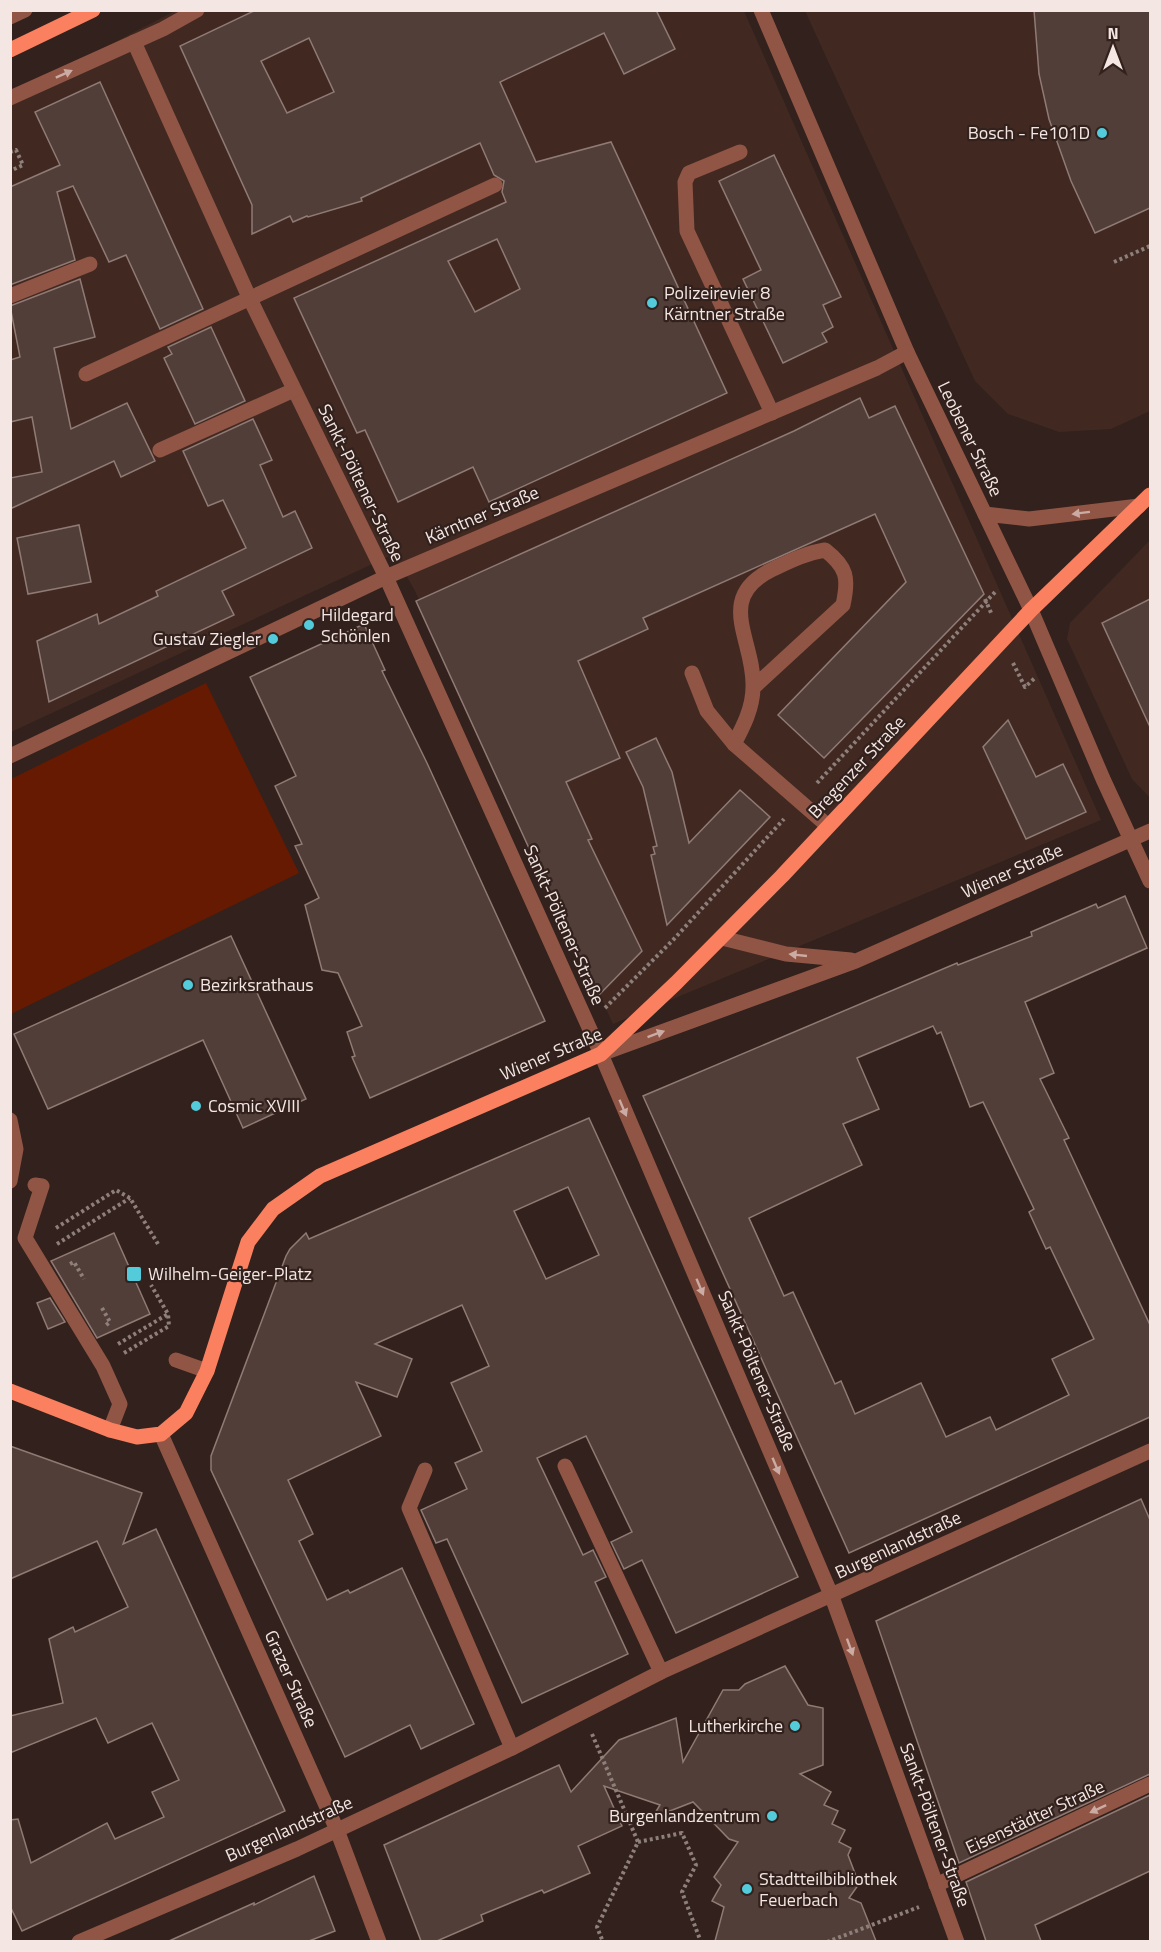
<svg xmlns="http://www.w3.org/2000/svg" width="1161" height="1952" viewBox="0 0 1161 1952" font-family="'Titillium Web',sans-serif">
<rect width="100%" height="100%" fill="#32211c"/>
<g fill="#412922">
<polygon points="175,11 744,11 1101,820 613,1024 415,591 394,554 11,732 10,96"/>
<polygon points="805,11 1150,11 1150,411 1111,429 1059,432 1008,414 975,381"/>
<polygon points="1150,540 1150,798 1132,779 1067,639 1070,623"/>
</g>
<polygon fill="#671a02" points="206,683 299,873 11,1014 11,779"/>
<g fill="#513e39" stroke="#907a74" stroke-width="1.5" fill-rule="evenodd">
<path d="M256,10H656L675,49L624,74L604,33L500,82L536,162L611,142L727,393L489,502L473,467L398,502L365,430L357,433L294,298L506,202L502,192L504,181L494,175L480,143L361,198L362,201L308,217L307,216L293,222L290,216L252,234V205L180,46ZM309,38L334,92L287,113L261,61ZM497,239L520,289L475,312L448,261Z"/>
<polygon points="1034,10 1150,10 1150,208 1095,233 1071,181 1049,119 1039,74"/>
<polygon points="100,82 203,309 160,329 126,255 109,262 73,186 57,192 75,260 10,285 10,187 60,165 35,112"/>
<polygon points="774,155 841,297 823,305 833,327 822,333 827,342 783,363 743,279 761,270 719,181"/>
<polygon points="80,279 95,337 54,348 71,429 127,403 155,461 121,477 114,461 10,509 10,478 42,472 32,417 10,422 10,360 20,357 10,306"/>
<polygon points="211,327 245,401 195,424 164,358 172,354 168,347"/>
<polygon points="860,398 869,418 895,406 984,594 824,758 778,715 906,582 875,514 643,618 648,629 578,661 620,758 566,782 592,839 588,840 642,951 597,997 416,601 794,431"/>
<polygon points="253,419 272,460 260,465 283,517 295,511 312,548 222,591 234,615 49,702 37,641 97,614 99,624 158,596 156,591 246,548 223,500 208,506 183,451"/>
<polygon points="79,525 91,582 28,594 17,538"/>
<polygon points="1150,599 1150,727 1102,623"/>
<polygon points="364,624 385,670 382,671 427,763 545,1021 370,1098 352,1057 355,1056 347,1032 362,1026 338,973 322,970 305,905 319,898 295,846 302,844 275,786 296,776 250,677"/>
<polygon points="1008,720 1036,777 1063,764 1086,812 1026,839 983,747"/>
<polygon points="656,738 672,772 689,843 740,790 770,817 667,925 651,855 655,854 653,847 657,846 643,787 626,752"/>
<path d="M1125,896L1147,948L1025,1002L1054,1073L1040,1079L1069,1138L1064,1140L1150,1325V1417L849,1553L643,1096L957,963L958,965L1032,936L1031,932L1096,904L1098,908ZM933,1026L937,1034L941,1032L970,1107L983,1102L1034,1209L1029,1212L1046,1249L1050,1247L1094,1339L1052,1359L1069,1395L996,1430L990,1417L946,1437L921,1383L855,1414L841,1381L835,1384L793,1292L784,1296L749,1218L862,1165L843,1124L879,1109L857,1058Z"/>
<polygon points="231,936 306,1099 243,1128 203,1040 48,1109 14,1034"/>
<path d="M589,1118L798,1577L676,1633L642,1560L624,1569L611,1542L632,1532L586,1436L537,1458L583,1555L593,1550L606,1577L595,1582L628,1654L522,1703L447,1539L436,1543L421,1510L467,1489L455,1463L482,1451L451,1383L489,1366L462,1305L375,1344L412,1359L397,1397L356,1382L381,1436L288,1480L313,1534L299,1541L327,1600L348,1590L350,1593L402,1568L474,1724L421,1749L410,1725L345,1757L211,1470V1456L286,1256L290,1249L306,1233L309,1239ZM568,1187L599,1255L546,1279L514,1211Z"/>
<polygon points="114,1233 150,1314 97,1338 51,1261"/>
<polygon points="50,1298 65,1322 48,1329 37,1303"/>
<polygon points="10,1446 142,1493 123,1544 156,1529 285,1811 22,1931 10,1906 10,1820 18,1819 31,1863 107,1823 115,1839 164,1817 152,1792 179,1780 152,1723 108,1743 96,1718 10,1753 10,1716 63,1703 49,1639 73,1627 75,1632 128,1607 97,1541 10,1579"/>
<polygon points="1141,1499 1150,1520 1150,1774 959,1863 876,1621"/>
<polygon points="785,1666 808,1705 823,1708 823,1765 800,1774 831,1792 824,1805 838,1811 832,1824 845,1830 839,1842 851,1848 848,1855 859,1884 849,1898 861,1903 876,1941 715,1941 724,1907 712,1901 721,1885 714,1877 738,1842 729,1839 693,1802 652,1818 660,1805 604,1786 622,1826 578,1846 590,1873 544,1893 542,1890 481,1915 483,1921 437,1941 421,1941 384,1845 559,1765 571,1792 619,1740 676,1718 683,1762 723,1690 739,1690 745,1684"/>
<polygon points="1150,1795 1150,1871 1035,1925 1041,1941 986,1941 966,1882"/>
<polygon points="314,1876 335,1931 309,1941 169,1941 254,1903 254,1905"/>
</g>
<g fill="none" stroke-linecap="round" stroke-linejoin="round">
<g stroke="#8e7f7b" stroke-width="4" stroke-dasharray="3 3" stroke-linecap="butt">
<polyline points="10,152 16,150 23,165 10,171"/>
<polyline points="1114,262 1150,246"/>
<polyline points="985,599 992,615"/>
<polyline points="1013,663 1025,687 1035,678"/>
<polyline points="817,783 996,591"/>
<polyline points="605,1008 674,939 784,819"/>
<polyline points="56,1228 116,1190 130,1198 158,1244"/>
<polyline points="57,1244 130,1198"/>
<polyline points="70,1264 74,1262 84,1279"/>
<polyline points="102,1308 110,1322 105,1326"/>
<polyline points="118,1344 168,1314"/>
<polyline points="124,1353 169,1326 168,1314 151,1285"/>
<polyline points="592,1734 638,1842 597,1927 603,1942"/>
<polyline points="638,1842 682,1833 696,1865 682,1892 701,1942"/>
<polyline points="827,1942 919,1907"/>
</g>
<g stroke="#905545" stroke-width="15">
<polyline points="761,10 907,352 1031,610 1103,779 1150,881"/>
<polyline points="10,17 25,10"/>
<polyline points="134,42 249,297 386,577 601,1054 832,1597 957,1942"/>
<polyline points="10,98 163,29 197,10"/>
<polyline points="740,152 689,173 685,182 687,231 772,413"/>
<polyline points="10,296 90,264"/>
<polyline points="86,374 495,185"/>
<polyline points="160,450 294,390"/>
<polyline points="985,514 1029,519 1139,506"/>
<polyline points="692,673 707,711 734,744 828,826"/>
<path d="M734,744C743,727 753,708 753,687C755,640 713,598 773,569C790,561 806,553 825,550C847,567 849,578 843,605L754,687"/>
<polyline points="10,756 386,577 877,368 907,352"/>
<polyline points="722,938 786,954 851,960"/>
<polyline points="601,1054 856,961 1150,831"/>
<polyline points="10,1120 16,1149 10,1181"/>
<polyline points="35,1185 42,1186 25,1238 103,1366 120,1404 110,1430"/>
<polyline points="176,1360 207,1371"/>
<polyline points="161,1434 337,1830 379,1942"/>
<polyline points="565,1466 661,1672"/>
<polyline points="425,1470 409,1508 512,1748"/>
<polyline points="936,1885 1150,1784"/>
<polyline points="79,1942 297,1849 512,1748 661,1672 1150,1451"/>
</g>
<g stroke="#fa805f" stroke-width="15">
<polyline points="10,50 93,10"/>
<polyline points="10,1391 110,1430 137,1437 161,1434 186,1413 207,1371 248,1242 273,1209 320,1176 601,1054 676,983 782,876 1031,610 1150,495"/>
</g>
</g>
<defs><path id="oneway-solid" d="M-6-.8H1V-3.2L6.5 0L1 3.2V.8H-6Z" transform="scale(1.5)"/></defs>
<g fill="#cbaca4">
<use href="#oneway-solid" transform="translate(64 74) rotate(-24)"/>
<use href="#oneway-solid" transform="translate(1081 513) rotate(173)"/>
<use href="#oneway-solid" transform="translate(798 955) rotate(-174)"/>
<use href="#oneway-solid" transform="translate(656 1034) rotate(-20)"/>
<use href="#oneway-solid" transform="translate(623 1108) rotate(67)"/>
<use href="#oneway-solid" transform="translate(700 1287) rotate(67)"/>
<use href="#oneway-solid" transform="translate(776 1466) rotate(67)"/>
<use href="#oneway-solid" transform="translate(850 1647) rotate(70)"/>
<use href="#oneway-solid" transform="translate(1098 1809) rotate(155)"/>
</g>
<g fill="#53cbdb" stroke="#32211c" stroke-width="2">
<circle cx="1102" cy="133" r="6"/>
<circle cx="652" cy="303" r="6"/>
<circle cx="309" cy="625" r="6"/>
<circle cx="273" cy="639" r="6"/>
<circle cx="188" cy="985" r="6"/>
<circle cx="196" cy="1106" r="6"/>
<rect x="126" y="1266" width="16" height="16" rx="3"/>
<circle cx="795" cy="1726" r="6"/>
<circle cx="772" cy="1816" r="6"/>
<circle cx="747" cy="1889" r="6"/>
</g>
<g text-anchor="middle" stroke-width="4.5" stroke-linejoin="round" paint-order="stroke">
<g font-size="18" fill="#f3e6e3" stroke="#32211c" text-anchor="start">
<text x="1090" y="139" text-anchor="end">Bosch - Fe101D</text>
<text x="664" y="299">Polizeirevier 8<tspan x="664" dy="21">Kärntner Straße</tspan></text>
<text x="321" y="621">Hildegard<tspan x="321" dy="21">Schönlen</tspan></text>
<text x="261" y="645" text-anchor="end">Gustav Ziegler</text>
<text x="200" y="991">Bezirksrathaus</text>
<text x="208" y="1112">Cosmic XVIII</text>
<text x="148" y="1280">Wilhelm-Geiger-Platz</text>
<text x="783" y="1732" text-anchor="end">Lutherkirche</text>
<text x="760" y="1822" text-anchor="end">Burgenlandzentrum</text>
<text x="759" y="1885">Stadtteilbibliothek<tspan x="759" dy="21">Feuerbach</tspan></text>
</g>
<g font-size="18" fill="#f3e6e3" stroke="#32211c">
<text transform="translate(970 439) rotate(64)" y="6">Leobener Straße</text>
<text transform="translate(361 483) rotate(64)" y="6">Sankt-Pöltener-Straße</text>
<text transform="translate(482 515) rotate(-23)" y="6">Kärntner Straße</text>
<text transform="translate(857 767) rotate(-47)" y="6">Bregenzer Straße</text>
<text transform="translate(1012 871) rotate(-24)" y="6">Wiener Straße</text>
<text transform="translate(564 925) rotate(66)" y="6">Sankt-Pöltener-Straße</text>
<text transform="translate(551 1054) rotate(-23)" y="6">Wiener Straße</text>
<text transform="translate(757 1371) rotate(67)" y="6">Sankt-Pöltener-Straße</text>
<text transform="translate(898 1545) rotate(-25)" y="6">Burgenlandstraße</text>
<text transform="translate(291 1679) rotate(66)" y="6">Grazer Straße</text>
<text transform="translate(1035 1817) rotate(-25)" y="6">Eisenstädter Straße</text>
<text transform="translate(935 1825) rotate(70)" y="6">Sankt-Pöltener-Straße</text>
<text transform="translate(289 1829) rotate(-24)" y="6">Burgenlandstraße</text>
</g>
</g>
<rect width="1161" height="1952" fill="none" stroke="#f3e6e3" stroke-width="24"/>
<g transform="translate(1113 48)" stroke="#32211c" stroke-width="4.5" paint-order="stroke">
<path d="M0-4.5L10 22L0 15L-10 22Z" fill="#f3e6e3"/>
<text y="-9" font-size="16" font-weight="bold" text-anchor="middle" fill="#f3e6e3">N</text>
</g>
</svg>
